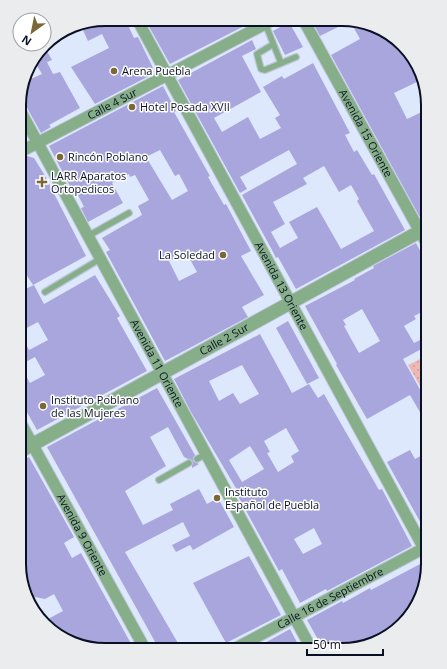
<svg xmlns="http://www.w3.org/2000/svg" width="447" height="669" viewBox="0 0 447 669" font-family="'Open Sans',sans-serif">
<defs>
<pattern id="garden-dots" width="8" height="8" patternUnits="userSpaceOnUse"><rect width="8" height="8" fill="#edb9b3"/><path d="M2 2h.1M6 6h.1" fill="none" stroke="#ca9e9a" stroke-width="1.8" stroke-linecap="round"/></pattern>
</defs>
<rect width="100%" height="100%" fill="#dee8fd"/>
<polygon fill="url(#garden-dots)" points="428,355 428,390 424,393 408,365"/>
<g fill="#a9a6dd" fill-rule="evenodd">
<polygon points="312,21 359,21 386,33 393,46 399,43 421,72 423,79 394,93 407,119 428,109 428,144 421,148 428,160 428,219 422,221 331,55 360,39 350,21 320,36"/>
<polygon points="252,22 170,64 147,23 188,22"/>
<polygon points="289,22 303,47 285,55 273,31"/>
<polygon points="92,23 127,23 134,38 138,37 153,68 150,70 151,75 95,104 71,67 109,48 102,34 88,41 82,28"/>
<path d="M252,40L256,49L242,56L261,92L214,118L222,132L248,117L260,139L281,128L275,118L280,115L263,87L282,76L284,79L313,63L350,133L345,135L354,152L357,150L372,175L374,174L405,230L296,289L278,257L276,258L272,250L242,195L297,164L289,150L240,177L247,189L240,193L178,80ZM324,166L339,192L351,185L359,199L357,201L374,231L341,249L317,207L289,222L298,238L280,248L271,232L285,224L273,202L307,184L303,178Z"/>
<polygon points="44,46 52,60 47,62 53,74 60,72 80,108 49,125 51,127 41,133 25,104 20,103 20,94 24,82 42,74 33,59"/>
<path d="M163,86L176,111L174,112L210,176L208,177L224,205L226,204L251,251L241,256L264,295L242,307L248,317L165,361L106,252L110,250L102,238L142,215L138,206L149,200L135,175L130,177L129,174L112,183L123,203L88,222L81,208L84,207L76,191L73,192L49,146ZM160,150L175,176L179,174L188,191L172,200L146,157ZM186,252L197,272L179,281L169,261Z"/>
<polygon points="27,156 34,158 44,174 86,256 33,285 19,263 20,160"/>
<path d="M416,243L428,265V309L414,316L416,319L404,326L414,343L420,340L425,347L403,359L423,395L428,392V426L410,395L367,419L336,365L337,364L305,306L355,280L354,279L374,268L373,266ZM362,309L380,341L359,353L344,326L346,325L343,320Z"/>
<path d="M95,275L120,316L117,318L147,371L37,430L19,398V292L34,285L44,304ZM38,322L48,340L29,350L19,332ZM35,357L45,375L30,383L20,365Z"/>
<polygon points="288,321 319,378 307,384 276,328"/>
<path d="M260,334L292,393L309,384L318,398L324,394L379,490L382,489L412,546L327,591L326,589L300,603L282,569L279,571L238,496L240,495L191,412L174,379ZM242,365L259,394L240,404L233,393L219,401L209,381ZM286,428L299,451L291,456L294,462L278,472L267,453L270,452L264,441ZM250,446L264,469L242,482L229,460ZM314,528L322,544L303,554L294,539Z"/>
<polygon points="157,388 195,455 193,461 199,464 192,468 192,461 184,457 168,427 150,437 166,466 125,491 143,525 173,510 170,504 199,489 207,504 218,498 234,527 193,550 190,545 176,552 172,545 190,536 183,522 125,552 182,650 159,649 47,447"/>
<polygon points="410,450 415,459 428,452 428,536 387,462"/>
<polygon points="29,457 74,537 64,543 72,558 81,553 134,649 94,649 53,632 46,620 63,611 54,594 45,599 25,595 19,564 19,462"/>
<polygon points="249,556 281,615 226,643 193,583"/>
<polygon points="422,563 427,573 413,612 375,643 342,650 324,650 307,620 342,601 343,603 370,588 371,590"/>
<polygon points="290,629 301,650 252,650"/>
</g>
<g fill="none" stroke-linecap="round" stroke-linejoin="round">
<defs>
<g id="service">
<polyline points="265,23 281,63"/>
<polyline points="272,45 257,54 261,69 265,70 296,57"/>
<polyline points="88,236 129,213"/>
<polyline points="45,292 100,259"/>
<polyline points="197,459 206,454"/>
<polyline points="159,480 189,463"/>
</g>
<g id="minor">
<path id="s1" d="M304,21L428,246"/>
<path id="s2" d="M139,23L428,556"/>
<path id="s3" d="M20,110L312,650"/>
<path id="s4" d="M20,152L269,22"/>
<path id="s5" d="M19,420L145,649"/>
<path id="s6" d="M232,650L428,546"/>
</g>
<g id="tertiary">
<path id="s7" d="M19,452L428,227"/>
</g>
</defs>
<use href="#service" stroke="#bcc5da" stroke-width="8"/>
<use href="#minor" stroke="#bcc5da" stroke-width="13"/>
<use href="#tertiary" stroke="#bcc5da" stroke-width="15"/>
<use href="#service" stroke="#86ae89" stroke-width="5.5"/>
<use href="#minor" stroke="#86ae89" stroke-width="11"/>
<use href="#tertiary" stroke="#86ae89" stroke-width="13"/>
</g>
<g fill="#7c6736" stroke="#fff" stroke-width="1.5">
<circle cx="114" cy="71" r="4"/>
<circle cx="132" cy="107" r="4"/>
<circle cx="60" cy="157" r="4"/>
<path d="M40 176h4v4h4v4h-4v4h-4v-4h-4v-4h4z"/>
<circle cx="223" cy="255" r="4"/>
<circle cx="43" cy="406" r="4"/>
<circle cx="217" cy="498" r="4"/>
</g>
<g text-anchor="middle" stroke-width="3" stroke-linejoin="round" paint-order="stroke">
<g font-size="11" fill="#091023" stroke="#fff" text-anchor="start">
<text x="122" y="75">Arena Puebla</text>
<text x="140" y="111">Hotel Posada XVII</text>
<text x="68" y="161">Rincón Poblano</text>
<text x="51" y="180">LARR Aparatos<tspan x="51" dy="13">Ortopedicos</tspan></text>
<text x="215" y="259" text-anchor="end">La Soledad</text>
<text x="51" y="404">Instituto Poblano<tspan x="51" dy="13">de las Mujeres</tspan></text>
<text x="225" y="496">Instituto<tspan x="225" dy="13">Español de Puebla</tspan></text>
</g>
<g font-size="11" fill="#091023" stroke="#fff">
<text dy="4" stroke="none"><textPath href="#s4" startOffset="104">Calle 4 Sur</textPath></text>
<text dy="4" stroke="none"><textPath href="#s1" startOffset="128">Avenida 15 Oriente</textPath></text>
<text dy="4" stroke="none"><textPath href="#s2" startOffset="299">Avenida 13 Oriente</textPath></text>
<text dy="4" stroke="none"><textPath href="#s7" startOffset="234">Calle 2 Sur</textPath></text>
<text dy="4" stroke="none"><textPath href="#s3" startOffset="288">Avenida 11 Oriente</textPath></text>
<text dy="4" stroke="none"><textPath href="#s5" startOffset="131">Avenida 9 Oriente</textPath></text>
<text dy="4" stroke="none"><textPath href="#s6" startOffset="111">Calle 16 de Septiembre</textPath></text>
</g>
</g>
<path d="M0 0H447V669H0ZM105 26H342A79 79 0 0 1 421 105V564A79 79 0 0 1 342 643H105A79 79 0 0 1 26 564V105A79 79 0 0 1 105 26Z" fill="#ebeced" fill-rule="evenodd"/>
<path fill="none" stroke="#091023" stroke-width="2" d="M105 26H342A79 79 0 0 1 421 105V564A79 79 0 0 1 342 643H105A79 79 0 0 1 26 564V105A79 79 0 0 1 105 26Z"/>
<g transform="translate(32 32) rotate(213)"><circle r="19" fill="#ffffff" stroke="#9d9fa7"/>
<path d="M0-3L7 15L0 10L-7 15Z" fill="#7c6736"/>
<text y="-6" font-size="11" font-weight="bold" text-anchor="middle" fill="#091023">N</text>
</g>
<path d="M307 649v6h76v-6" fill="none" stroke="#091023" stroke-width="2"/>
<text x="313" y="649" font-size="12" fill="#091023" stroke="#ffffff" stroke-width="3" paint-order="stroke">50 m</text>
</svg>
